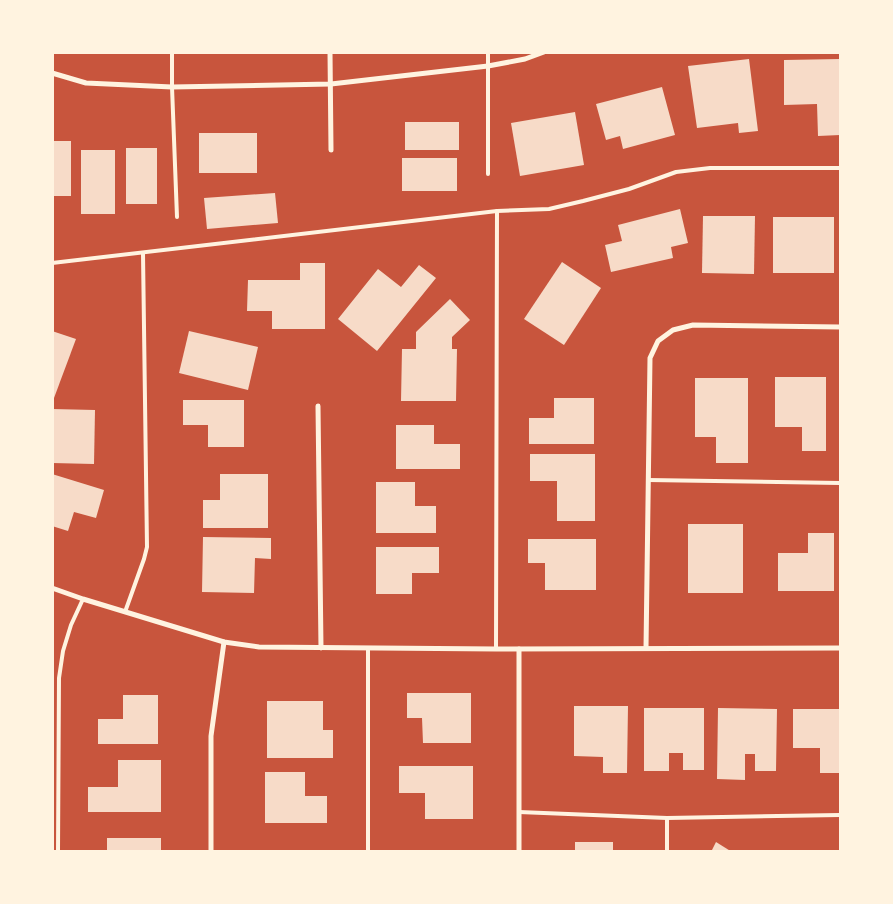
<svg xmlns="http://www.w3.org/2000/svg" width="893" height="904" font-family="'PT Sans',sans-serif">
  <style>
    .building { fill: #f7dbc8 }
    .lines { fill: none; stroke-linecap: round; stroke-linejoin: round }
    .service { stroke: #fff3e0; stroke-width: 4 }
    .minor { stroke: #fff3e0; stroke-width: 5 }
  </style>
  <rect width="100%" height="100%" fill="#c8553d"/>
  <g class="building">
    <polygon points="749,59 758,131 739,133 738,123 697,128 688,66"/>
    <polygon points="840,59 840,135 818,136 817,104 784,105 784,60"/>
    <polygon points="662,87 675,135 623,149 620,136 606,140 596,104"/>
    <polygon points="575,112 584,165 520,176 511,123"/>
    <rect x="405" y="122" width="54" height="28"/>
    <rect x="199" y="133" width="58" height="40"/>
    <rect x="52" y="141" width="19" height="55"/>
    <rect x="126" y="148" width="31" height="56"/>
    <rect x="81" y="150" width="34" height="64"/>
    <rect x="402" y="158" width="55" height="33"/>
    <polygon points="275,193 278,223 207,229 204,198"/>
    <polygon points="680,209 688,243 671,247 673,258 611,272 605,245 622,241 618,225"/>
    <polygon points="703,216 755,216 754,274 702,273"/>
    <rect x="773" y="217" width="61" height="56"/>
    <polygon points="562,262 601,288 564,345 524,319"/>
    <polygon points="300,263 325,263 325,329 272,329 272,311 247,311 248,280 300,280"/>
    <polygon points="419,265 436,278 377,351 338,319 378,269 401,287"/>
    <polygon points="450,299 470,320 452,337 452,349 457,349 456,401 401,401 402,349 416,349 416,332"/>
    <polygon points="52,331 76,339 54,398 52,398"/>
    <polygon points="189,331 258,347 248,390 179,373"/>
    <polygon points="775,377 826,377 826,451 802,451 802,427 775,427"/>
    <polygon points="695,378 748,378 748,463 716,463 716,437 695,437"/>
    <polygon points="554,398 594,398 594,444 529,444 529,418 554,418"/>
    <polygon points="183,400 244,400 244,447 208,447 208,425 183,425"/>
    <polygon points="52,409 95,410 94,464 52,463"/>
    <polygon points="396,425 434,425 434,444 460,444 460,469 396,469"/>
    <polygon points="530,454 595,454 595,521 557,521 557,481 530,481"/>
    <polygon points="52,474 104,490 96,518 74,512 68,531 52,526"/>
    <polygon points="220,474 268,474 268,528 203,528 203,500 220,500"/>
    <polygon points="376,482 415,482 415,506 436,506 436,533 376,533"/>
    <rect x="688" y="524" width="55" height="69"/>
    <polygon points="808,533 834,533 834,591 778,591 778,553 808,553"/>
    <polygon points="203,537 271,538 271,559 255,558 254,593 202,592"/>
    <polygon points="528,539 596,539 596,590 545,590 545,563 528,563"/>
    <polygon points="376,547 439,547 439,573 412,573 412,594 376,594"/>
    <polygon points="407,693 471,693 471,743 423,743 422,718 407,718"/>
    <polygon points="123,695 158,695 158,744 98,744 98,719 123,719"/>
    <polygon points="267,701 323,701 323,730 333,730 333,758 267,758"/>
    <polygon points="574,706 628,706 627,773 603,773 603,757 574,756"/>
    <polygon points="644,708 704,708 704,770 683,770 683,753 669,753 669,771 644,771"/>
    <polygon points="718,708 777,709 776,771 755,771 755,754 745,754 745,780 717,779"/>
    <polygon points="793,709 840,709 840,773 820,773 820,748 793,748"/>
    <polygon points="118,760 161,760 161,812 88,812 88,787 118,787"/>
    <polygon points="399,766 473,766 473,819 425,819 425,793 399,793"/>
    <polygon points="265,772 305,772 305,796 327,796 327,823 265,823"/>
    <rect x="107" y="838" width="54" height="14"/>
    <rect x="575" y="842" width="38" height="10"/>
    <polygon points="716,842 732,852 711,852"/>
  </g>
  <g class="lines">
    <g class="service">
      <polyline points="172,52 172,87 177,217"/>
      <polyline points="488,174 488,52"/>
      <polyline points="52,263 497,211 549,209 583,201 629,189 676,172 710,168 840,168"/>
      <polyline points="648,480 840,483"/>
      <polyline points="125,612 144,559 147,547 143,254"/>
      <polyline points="368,648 368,852"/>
      <polyline points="496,649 497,211"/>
      <polyline points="519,812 667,818 840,815"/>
      <polyline points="667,818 667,852"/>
      <polyline points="58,852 59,678 63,651 71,625 83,599"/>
    </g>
    <g class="minor">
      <polyline points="330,52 331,150"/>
      <polyline points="52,73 86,83 172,87 331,84 488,66 525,59 544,52"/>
      <polyline points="318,406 321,648"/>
      <polyline points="52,588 83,599 224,642 259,647 496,649 840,648"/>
      <polyline points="646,648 650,358 658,341 673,330 693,325 840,327"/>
      <polyline points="519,649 519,852"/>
      <polyline points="211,852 211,736 224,642"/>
    </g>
  </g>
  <rect width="893" height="904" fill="none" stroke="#fff3e0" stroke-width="108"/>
</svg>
